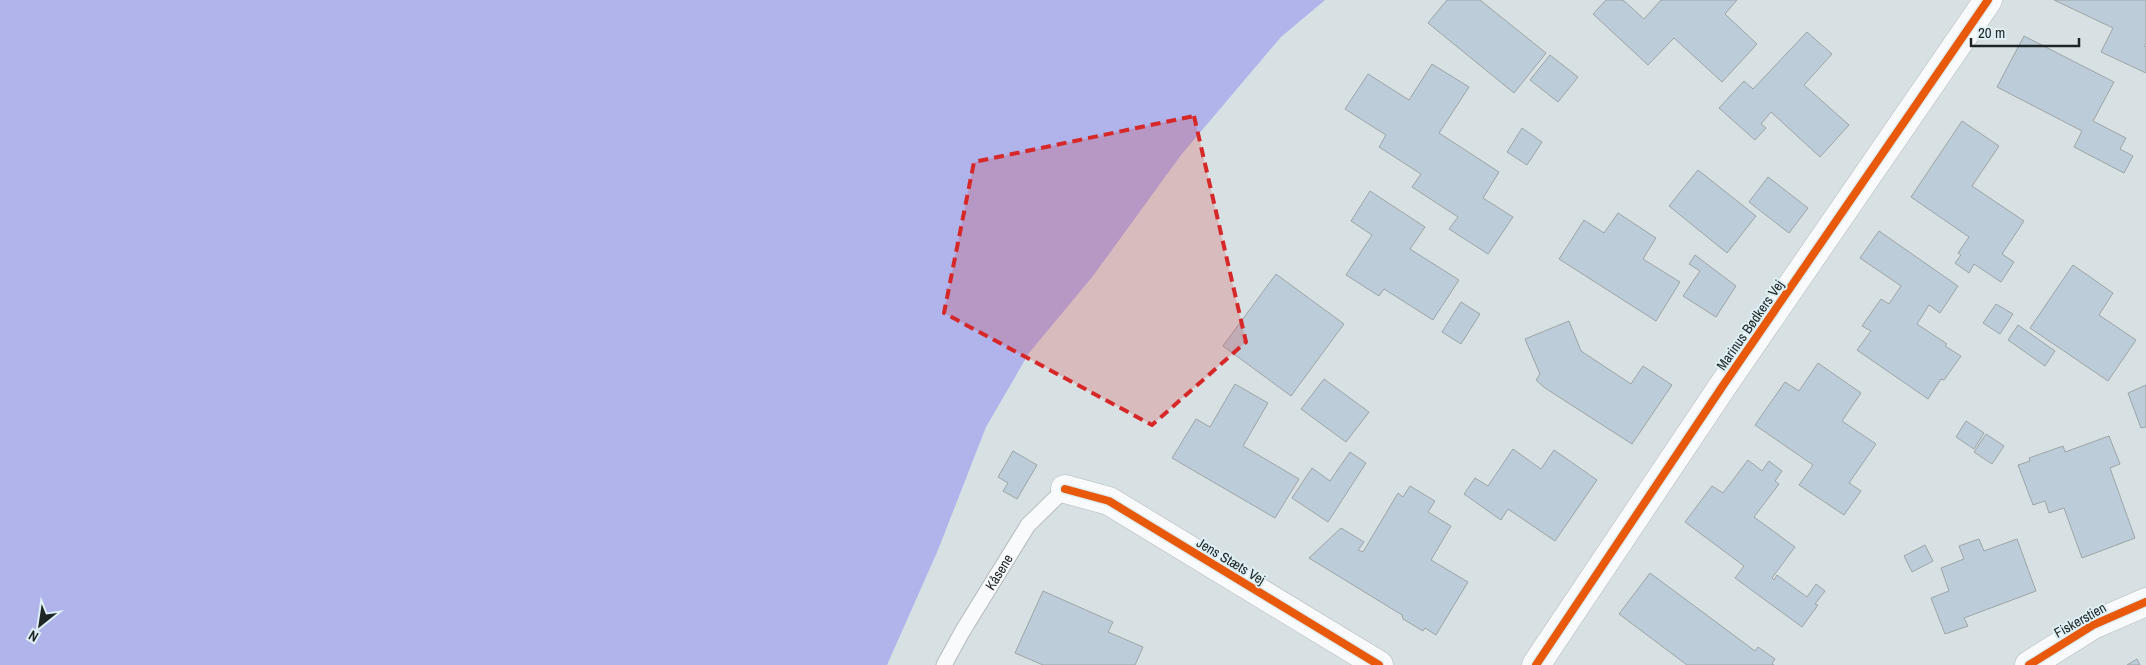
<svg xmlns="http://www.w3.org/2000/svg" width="2146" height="665" font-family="'Archivo Narrow',sans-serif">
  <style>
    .water { fill: #b0b4eb }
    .building { fill: #bcccd9; stroke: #9ea4a7 }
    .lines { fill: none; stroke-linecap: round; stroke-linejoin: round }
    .service-casing { stroke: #b4bbbd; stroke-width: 17 }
    .minor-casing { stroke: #b4bbbd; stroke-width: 29 }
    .tertiary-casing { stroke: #b4bbbd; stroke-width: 29 }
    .service { stroke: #f9fafb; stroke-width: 15 }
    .minor { stroke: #f9fafb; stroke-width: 28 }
    .tertiary { stroke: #f9fafb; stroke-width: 28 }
    .cycleway-casing { stroke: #dff0f5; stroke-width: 11 }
    .cycleway { stroke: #e8590c; stroke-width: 8 }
    .marked { fill: #d62828; fill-opacity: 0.2; stroke: #d62828; stroke-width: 4; stroke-dasharray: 10 6; stroke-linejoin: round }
    .labels { text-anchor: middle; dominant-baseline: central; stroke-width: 4; stroke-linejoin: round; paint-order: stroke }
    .street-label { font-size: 14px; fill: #1e2526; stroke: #dff0f5 }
  </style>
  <rect width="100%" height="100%" fill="#d7e0e3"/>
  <polygon class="water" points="0,0 1325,0 1281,37 1181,155 1093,276 1029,353 986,427 938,550 887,665 0,665"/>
  <g class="building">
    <polygon points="1447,0 1480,0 1546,53 1514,93 1428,23"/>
    <polygon points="1606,0 1623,0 1644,19 1661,0 1737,0 1725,14 1757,44 1722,82 1674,38 1648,65 1593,14"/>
    <polygon points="2054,0 2146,0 2146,43 2144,46 2146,47 2146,73 2101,52 2113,28"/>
    <polygon points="1807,32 1832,54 1804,85 1849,125 1820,157 1771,112 1761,124 1766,128 1755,140 1719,108 1744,81 1753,89"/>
    <polygon points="2024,36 2114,82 2093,121 2126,138 2120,149 2133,156 2124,173 2074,147 2082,131 1997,87"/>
    <polygon points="1550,55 1578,77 1558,102 1530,80"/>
    <polygon points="1432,64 1469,87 1439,133 1499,172 1483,198 1513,217 1488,254 1449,229 1458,217 1412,187 1421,174 1379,147 1386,135 1345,109 1368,74 1409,100"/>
    <polygon points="1962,121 1999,146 1972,186 2024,221 2002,254 2014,262 2001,282 1974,264 1969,273 1955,263 1961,255 1958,253 1969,237 1911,197"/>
    <polygon points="1522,128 1542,142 1527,165 1507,152"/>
    <polygon points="1698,170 1756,216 1727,253 1669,206"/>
    <polygon points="1768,177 1808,208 1789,233 1749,202"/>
    <polygon points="1370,191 1425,227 1410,249 1459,280 1433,320 1384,289 1379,296 1346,275 1372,235 1351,221"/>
    <polygon points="1618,213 1656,238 1643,259 1680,282 1656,321 1559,259 1584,220 1604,233"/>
    <polygon points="1879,231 1958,286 1940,313 1929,305 1917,324 1947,344 1945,346 1961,356 1944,380 1941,379 1928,399 1857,350 1871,331 1862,326 1881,299 1889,304 1901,286 1860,258"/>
    <polygon points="1695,255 1736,286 1716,317 1683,296 1700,271 1689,264"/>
    <polygon points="2073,265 2113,293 2099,315 2136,340 2108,381 2030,328"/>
    <polygon points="1276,274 1344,324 1291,396 1223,346"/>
    <polygon points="1461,302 1480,314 1461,344 1442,332"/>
    <polygon points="1996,304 2013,314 2000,334 1983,323"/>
    <polygon points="1569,321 1581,351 1631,384 1643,366 1672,385 1632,444 1545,388 1536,380 1540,374 1525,339"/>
    <polygon points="2018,325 2055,351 2045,366 2008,340"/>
    <polygon points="1818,363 1861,393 1842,421 1876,444 1849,483 1861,491 1844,515 1799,485 1813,465 1755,425 1785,382 1799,391"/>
    <polygon points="1324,379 1369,412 1346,442 1301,409"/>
    <polygon points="1235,384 1268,403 1243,446 1299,479 1275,518 1172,458 1196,419 1210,427"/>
    <polygon points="2146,385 2146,427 2141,428 2128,393"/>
    <polygon points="1966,421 1984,433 1974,449 1956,437"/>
    <polygon points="1986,434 2004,446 1992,464 1974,452"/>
    <polygon points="2109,436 2120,464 2110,468 2135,538 2082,558 2064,508 2049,513 2045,501 2033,505 2018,465 2030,461 2029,458 2063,446 2065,452"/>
    <polygon points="1513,449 1541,469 1554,450 1597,480 1555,541 1508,509 1501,520 1464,494 1475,478 1488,486"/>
    <polygon points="1013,451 1037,465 1017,499 1003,491 1008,483 998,477"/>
    <polygon points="1350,452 1366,463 1328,522 1292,498 1312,468 1330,481"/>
    <polygon points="1748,460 1762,471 1769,461 1782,471 1775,481 1779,484 1754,517 1795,547 1772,578 1774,580 1777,575 1807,597 1816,584 1825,591 1815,604 1818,605 1802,627 1735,578 1744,566 1685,522 1712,486 1723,493"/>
    <polygon points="1410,486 1435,501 1428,512 1451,526 1431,560 1468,582 1436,635 1425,628 1423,631 1403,619 1402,615 1309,558 1341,528 1364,542 1358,550 1363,552 1398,493 1403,497"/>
    <polygon points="1979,539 1984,551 2017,539 2036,591 1964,618 1968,626 1945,634 1931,598 1949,591 1941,568 1964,559 1959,546"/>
    <polygon points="1925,545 1933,561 1912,572 1904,556"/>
    <polygon points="1650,573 1755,651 1758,647 1775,659 1772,663 1774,665 1687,665 1619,614"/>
    <polygon points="1043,591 1113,622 1108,632 1143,647 1135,665 1043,665 1015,653"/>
    <polygon points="2137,659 2140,665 2127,665"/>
  </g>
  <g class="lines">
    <defs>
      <g id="service">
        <path id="s1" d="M944,665L962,632L1028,525L1065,489"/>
      </g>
      <g id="minor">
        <polyline points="1065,489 1109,501 1379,665"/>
        <polyline points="1536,665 1722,387 1988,0"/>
      </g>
      <polyline id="tertiary" points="2029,665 2093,625 2146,602"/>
    </defs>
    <use href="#service" class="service-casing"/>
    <use href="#minor" class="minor-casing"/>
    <use href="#tertiary" class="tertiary-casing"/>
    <use href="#service" class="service"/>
    <use href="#minor" class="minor"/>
    <use href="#tertiary" class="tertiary"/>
    <defs>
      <g id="cycleway">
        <polyline points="1065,489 1109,501 1379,665"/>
        <polyline points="1536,665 1722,387 1988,0"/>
        <polyline points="2029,665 2093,625 2146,602"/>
      </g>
    </defs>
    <use href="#cycleway" class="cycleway-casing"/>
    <use href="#cycleway" class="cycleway"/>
  </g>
  <path class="marked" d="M1194,116L1246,342L1152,425L944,313L974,162Z"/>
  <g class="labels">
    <g class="street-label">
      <text transform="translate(1750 325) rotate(-55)">Marinus Bødkers Vej</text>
      <text transform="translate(1231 561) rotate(31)">Jens Stæts Vej</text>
      <text stroke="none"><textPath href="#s1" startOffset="108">Kåsene</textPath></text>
      <text transform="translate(2080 620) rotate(-29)">Fiskerstien</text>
    </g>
  </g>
  <g transform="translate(40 625) rotate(210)" stroke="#dff0f5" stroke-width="4" paint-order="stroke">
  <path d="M0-4L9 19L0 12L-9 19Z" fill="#1e2526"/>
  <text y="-8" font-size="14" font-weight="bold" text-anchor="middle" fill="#1e2526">N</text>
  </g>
  <path d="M1971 38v8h108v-8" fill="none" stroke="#1e2526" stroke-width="2.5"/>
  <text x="1978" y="38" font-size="15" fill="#1e2526" stroke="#dff0f5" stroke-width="4" paint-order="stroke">20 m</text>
</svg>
